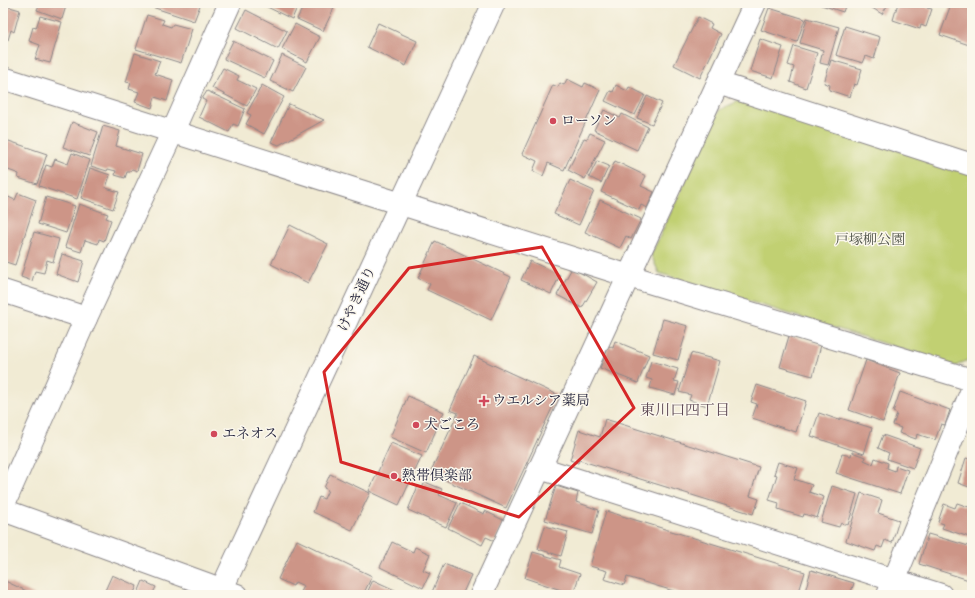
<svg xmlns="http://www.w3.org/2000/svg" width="975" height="598" font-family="'Libre Bodoni','Noto Serif JP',serif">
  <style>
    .green { fill: #c1d072; stroke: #727956 }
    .building { fill: #cd9587 }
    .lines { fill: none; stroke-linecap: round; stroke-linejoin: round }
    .minor-casing { stroke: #8a8688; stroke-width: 24 }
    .tertiary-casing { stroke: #8a8688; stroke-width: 24 }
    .minor { stroke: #fff; stroke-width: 22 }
    .tertiary { stroke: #fff; stroke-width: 22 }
    .marked { fill: none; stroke: #d62828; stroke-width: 3; stroke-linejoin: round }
    .poi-dot { fill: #d1495b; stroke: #fbf7ec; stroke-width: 1.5 }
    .labels { text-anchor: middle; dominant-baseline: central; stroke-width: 3; stroke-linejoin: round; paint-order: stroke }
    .poi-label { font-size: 14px; fill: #22223b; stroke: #fbf7ec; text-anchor: start }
    .park-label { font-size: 14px; fill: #52564c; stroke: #fbf7ec }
    .street-label { font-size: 14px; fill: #22223b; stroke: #fbf7ec }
    .neighbourhood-label { font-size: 15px; fill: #5e4a56; stroke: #fbf7ec }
  </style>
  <rect width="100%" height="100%" fill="#fbf7ec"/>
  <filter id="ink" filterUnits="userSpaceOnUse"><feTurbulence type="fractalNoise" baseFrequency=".025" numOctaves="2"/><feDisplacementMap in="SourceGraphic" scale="8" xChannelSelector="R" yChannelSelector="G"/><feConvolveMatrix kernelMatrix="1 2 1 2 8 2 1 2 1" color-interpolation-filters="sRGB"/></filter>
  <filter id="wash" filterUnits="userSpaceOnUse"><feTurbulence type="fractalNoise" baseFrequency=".012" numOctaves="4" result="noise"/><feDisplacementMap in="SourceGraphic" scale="16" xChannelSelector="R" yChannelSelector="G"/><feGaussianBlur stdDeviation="0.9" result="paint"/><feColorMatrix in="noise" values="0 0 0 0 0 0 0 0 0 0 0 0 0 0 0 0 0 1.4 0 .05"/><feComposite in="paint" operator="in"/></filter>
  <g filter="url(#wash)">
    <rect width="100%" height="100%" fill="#f1ebd4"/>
    <polygon class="green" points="739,101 972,173 972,358 956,366 659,273 651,255 719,110"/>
    <g id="blocks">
      <g class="building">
        <polygon points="40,3 67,3 62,19 37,10"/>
        <polygon points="146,3 201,3 194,21 146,5"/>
        <polygon points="259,3 299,3 292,19"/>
        <polygon points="305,3 323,3 334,8 323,31 297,19"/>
        <polygon points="815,3 846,3 843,12"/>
        <polygon points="864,3 889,3 882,14"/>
        <polygon points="898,3 929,3 927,8 932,9 926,27 921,25 920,29 893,20"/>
        <polygon points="955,3 972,3 972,46 940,35 951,4 955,6"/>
        <polygon points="3,5 20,10 14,32 11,30 8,40 3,38"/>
        <polygon points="769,8 805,19 797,42 761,30"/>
        <polygon points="246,10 287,31 278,49 237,28"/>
        <polygon points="147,15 164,20 162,24 171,27 173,24 192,29 181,63 136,49"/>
        <polygon points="40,16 62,22 50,63 35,59 40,45 29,41 33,27 36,28"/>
        <polygon points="698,17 712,24 710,28 721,34 700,78 674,65"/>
        <polygon points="807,18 839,27 828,65 820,63 823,50 800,43"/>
        <polygon points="378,23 417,41 406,66 367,47"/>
        <polygon points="295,24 320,37 307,62 282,49"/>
        <polygon points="845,26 880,37 874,59 866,56 863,63 836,55"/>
        <polygon points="760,39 783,47 773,78 750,71"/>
        <polygon points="233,41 273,61 265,78 224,59"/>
        <polygon points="794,46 817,53 806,88 790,82 794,67 788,65"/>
        <polygon points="135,53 160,61 155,74 173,80 167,101 155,97 152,108 135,102 139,92 129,89 131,83 126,82"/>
        <polygon points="282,55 306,67 293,92 270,81"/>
        <polygon points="831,60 862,69 857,85 854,84 850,97 829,90 830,85 824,83"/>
        <polygon points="223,68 239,76 237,80 256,89 247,106 212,88"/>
        <polygon points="567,79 583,87 585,83 600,90 564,170 548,163 543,176 533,171 537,161 522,154 553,85 558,87 560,83 564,85"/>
        <polygon points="262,85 284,97 264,134 246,124 251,115 247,113"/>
        <polygon points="616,85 627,91 629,87 645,95 635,115 605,101 610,91 613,92"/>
        <polygon points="207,91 245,109 238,126 233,124 229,132 199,117 206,101 202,99"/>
        <polygon points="3,94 7,95 3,107"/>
        <polygon points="647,96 662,103 652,124 637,118"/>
        <polygon points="289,104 324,120 279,145 271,142"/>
        <polygon points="604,110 620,118 622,114 648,127 637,150 594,130"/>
        <polygon points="72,122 98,132 89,156 63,147"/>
        <polygon points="103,126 120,131 116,146 142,154 137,171 132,169 130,172 127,172 125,178 115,175 116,171 108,169 107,171 91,166"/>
        <polygon points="590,133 605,140 585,179 568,170 584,138 587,139"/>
        <polygon points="3,139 47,154 37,184 18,178 19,174 3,168"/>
        <polygon points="72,153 90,160 77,199 39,186 46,165 52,167 55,159 68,164"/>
        <polygon points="597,161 609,166 601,183 589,177"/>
        <polygon points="615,161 646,176 641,186 654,192 647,208 641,205 639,210 601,192"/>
        <polygon points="90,168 110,175 106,188 119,192 113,209 81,198"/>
        <polygon points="570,180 594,191 579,225 554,214"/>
        <polygon points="18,193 36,200 15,265 3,261 3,198 4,195 15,200"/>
        <polygon points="46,197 75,206 66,233 38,224"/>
        <polygon points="600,200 641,219 631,239 626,236 620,248 585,232"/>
        <polygon points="79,204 108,214 106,218 111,220 104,241 99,239 98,244 85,240 81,252 65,247"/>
        <polygon points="290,225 328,244 308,283 271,264"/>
        <polygon points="34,232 59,239 53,262 47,260 44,273 35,271 32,281 21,277"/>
        <polygon points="435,241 511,277 491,320 427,290 430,284 418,278"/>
        <polygon points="62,254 84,261 78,282 56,274"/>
        <polygon points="530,261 560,275 551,294 521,280"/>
        <polygon points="572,268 597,282 582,308 557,295"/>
        <polygon points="663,319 688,326 678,360 653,353"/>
        <polygon points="789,336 821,345 813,376 780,367"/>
        <polygon points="615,341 649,355 638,383 600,368 609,346 613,348"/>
        <polygon points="691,353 720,361 707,406 689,400 691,395 679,392"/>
        <polygon points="474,356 558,395 506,508 430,473 458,413 450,410"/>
        <polygon points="866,360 900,373 883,422 849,410"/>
        <polygon points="651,361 678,369 674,381 679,382 675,395 650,388 652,380 646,378"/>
        <polygon points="757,385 806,401 796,432 752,418 757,404 751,402"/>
        <polygon points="900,392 950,410 945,425 941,424 935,440 917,434 916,439 899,433 901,428 893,425 897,414 893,412"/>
        <polygon points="408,396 444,412 426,453 390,437"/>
        <polygon points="819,413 839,420 840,418 872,428 864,454 811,436"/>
        <polygon points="605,419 759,467 750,496 759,499 756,508 755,508 753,514 579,460 578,463 570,460 579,430 600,437"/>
        <polygon points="883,435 920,448 913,468 887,459 889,453 878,448"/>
        <polygon points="391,443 422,456 399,505 369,491"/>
        <polygon points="852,452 865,457 864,460 873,464 875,458 888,463 887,468 895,471 896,466 908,470 900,494 836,473 842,454 851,456"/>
        <polygon points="966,458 972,460 972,488 958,483"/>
        <polygon points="778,462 798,468 794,479 812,485 809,492 824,497 817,518 804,514 803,517 778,509 779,503 769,500 777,475 774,474"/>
        <polygon points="330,474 370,493 352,530 313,512 319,497 324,499 328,490 324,488"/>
        <polygon points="425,482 442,489 439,495 457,503 446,527 408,510 418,486 422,488"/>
        <polygon points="556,486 578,493 576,502 599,510 592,534 545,520"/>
        <polygon points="832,486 857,494 848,525 841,523 839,527 821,522"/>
        <polygon points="861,493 882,500 878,513 899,520 892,543 885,540 882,548 877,546 875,551 846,541"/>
        <polygon points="460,503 484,514 485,511 505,521 495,541 486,537 482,545 448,528"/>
        <polygon points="957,503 972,508 972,538 942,528 944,524 938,522 944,504 955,508"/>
        <polygon points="606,511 805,572 798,595 687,595 627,577 624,585 604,579 607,571 590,566"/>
        <polygon points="545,526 568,532 561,556 538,549"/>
        <polygon points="928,534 972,547 972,581 919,564"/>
        <polygon points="297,540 372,576 363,595 307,595 301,592 304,586 295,582 293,586 278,579"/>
        <polygon points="392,542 413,552 415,547 430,554 423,570 430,573 423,588 380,567"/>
        <polygon points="533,552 561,560 559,567 580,574 573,594 525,578"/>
        <polygon points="444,564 471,575 462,595 440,595 432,592"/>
        <polygon points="811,570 854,583 850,595 804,595"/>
        <polygon points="112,575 137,586 133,595 103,595"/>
        <polygon points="3,580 35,595 3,595"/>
        <polygon points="373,580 397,591 395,595 366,595"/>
        <polygon points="143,581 156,587 152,595 137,595"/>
      </g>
    </g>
  </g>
  <g filter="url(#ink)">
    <use href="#blocks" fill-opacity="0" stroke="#8a8688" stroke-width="1"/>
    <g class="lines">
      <defs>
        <g id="minor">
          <polyline points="3,78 629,276 972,380"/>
          <polyline points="718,83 972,165"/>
          <polyline points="3,291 86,318"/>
          <polyline points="540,468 941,595"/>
          <polyline points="3,506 86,318 173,131 230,3"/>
          <polyline points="3,510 237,595"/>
          <polyline points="481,595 755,3"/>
          <polyline points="888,595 972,390"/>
        </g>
        <polyline id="tertiary" points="219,595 494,3"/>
      </defs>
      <use href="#minor" class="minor-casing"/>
      <use href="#tertiary" class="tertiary-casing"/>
      <use href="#minor" class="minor"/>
      <use href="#tertiary" class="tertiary"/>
    </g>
  </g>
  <path class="marked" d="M542,247L634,408L519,517L341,462L324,372L409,268Z"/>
  <g class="poi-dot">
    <circle cx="553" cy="121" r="4"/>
    <path d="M482 395h4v4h4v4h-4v4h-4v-4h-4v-4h4z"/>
    <circle cx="416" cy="425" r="4"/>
    <circle cx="214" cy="434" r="4"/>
    <circle cx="394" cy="476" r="4"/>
  </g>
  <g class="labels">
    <g class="poi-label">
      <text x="561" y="121">ローソン</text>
      <text x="492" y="401">ウエルシア薬局</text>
      <text x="424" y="425">犬ごころ</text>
      <text x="222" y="434">エネオス</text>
      <text x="402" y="476">熱帯倶楽部</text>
    </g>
    <g class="park-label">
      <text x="870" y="240">戸塚柳公園</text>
    </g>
    <g class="street-label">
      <text transform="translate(357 299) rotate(-65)">けやき通り</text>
    </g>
    <g class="neighbourhood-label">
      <text x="685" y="410">東川口四丁目</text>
    </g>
  </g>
  <rect width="975" height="598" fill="none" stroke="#fbf7ec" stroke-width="16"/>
</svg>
